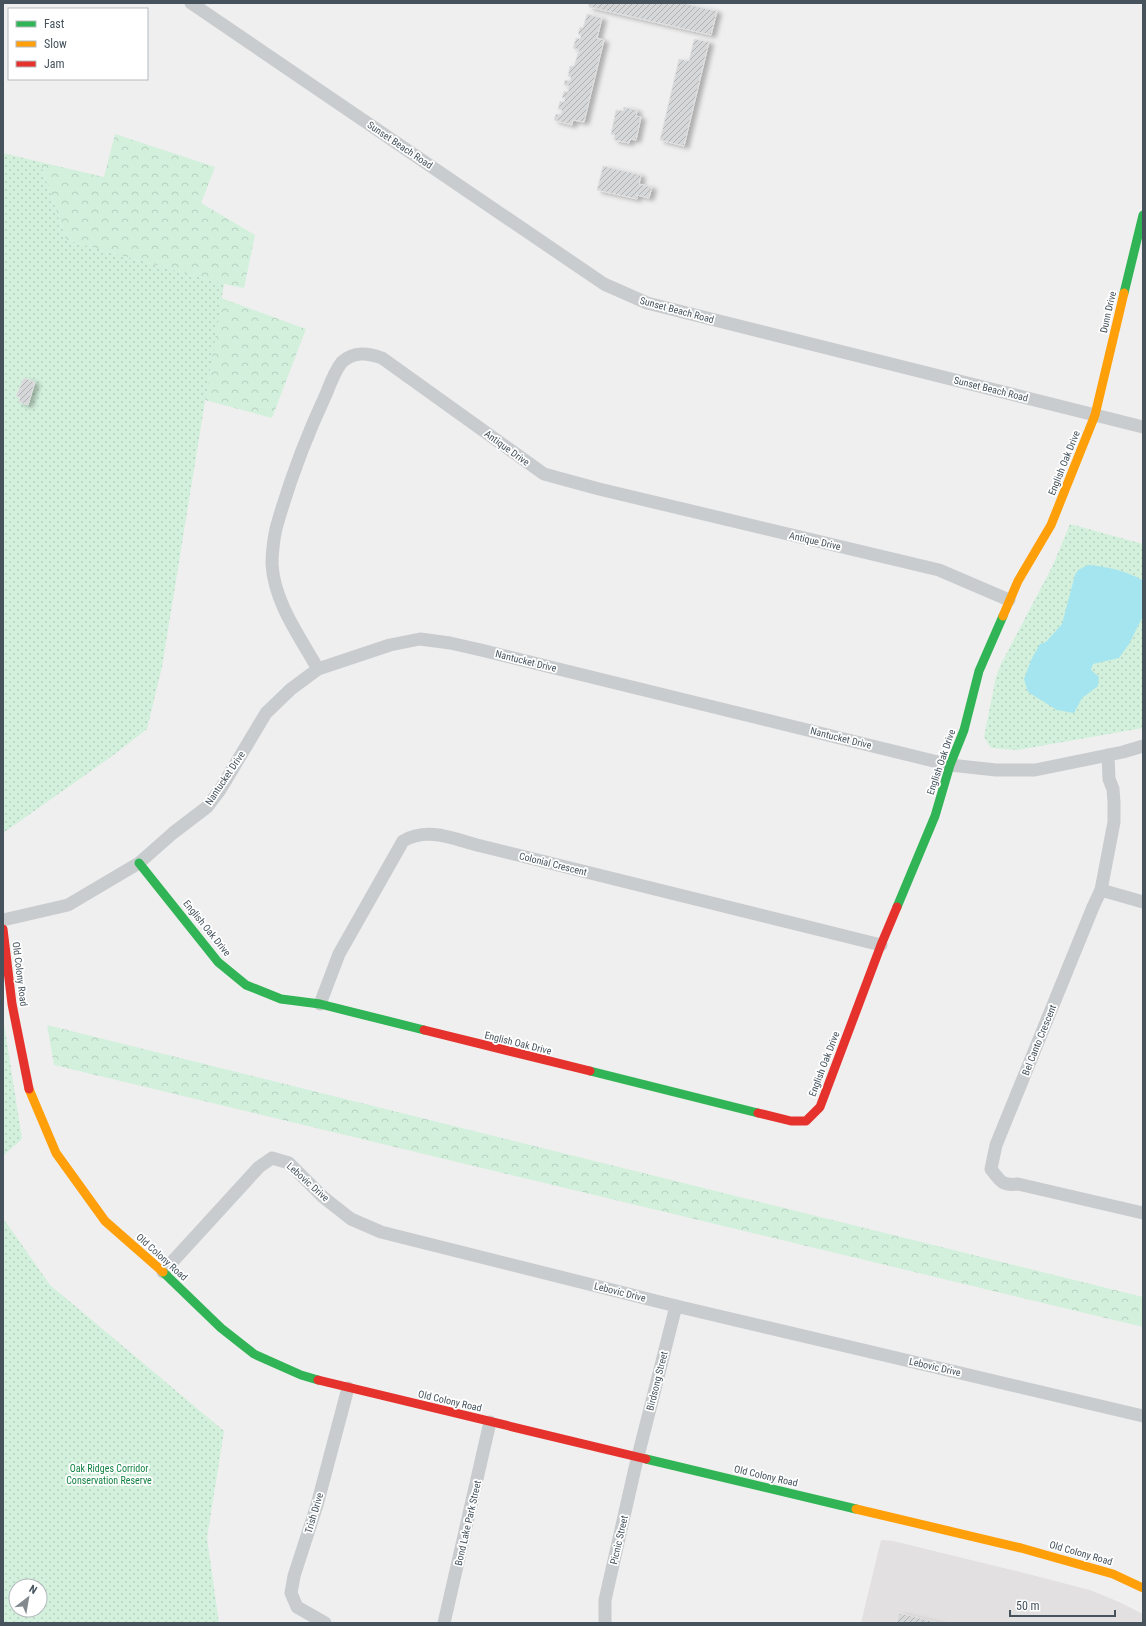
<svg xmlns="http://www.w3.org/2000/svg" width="1146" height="1626" font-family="'Roboto Condensed',sans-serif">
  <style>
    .education { fill: #e2e0e1 }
    .forest { fill: url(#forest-crowns) }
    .park { fill: url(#park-dots); fill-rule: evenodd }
    .water { fill: #a5e5f0 }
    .building { fill: url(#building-hatch); stroke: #e1e1e2; filter: url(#shadow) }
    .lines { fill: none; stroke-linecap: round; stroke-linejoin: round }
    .street { stroke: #c9ccce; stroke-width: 13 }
    .fast { stroke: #30b455; stroke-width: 9 }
    .slow { stroke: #ff9f0a; stroke-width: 9 }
    .jam { stroke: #e5322d; stroke-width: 9 }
    .labels { text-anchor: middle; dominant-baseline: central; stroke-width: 3.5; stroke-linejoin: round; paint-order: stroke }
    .street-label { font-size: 10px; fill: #46535d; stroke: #fff }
    .park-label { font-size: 10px; fill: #128243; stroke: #fff }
  </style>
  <defs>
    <pattern id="forest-crowns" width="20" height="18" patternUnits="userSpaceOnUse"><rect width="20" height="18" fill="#d2f0dc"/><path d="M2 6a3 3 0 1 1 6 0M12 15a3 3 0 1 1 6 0" fill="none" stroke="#b6d0bf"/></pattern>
    <pattern id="park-dots" width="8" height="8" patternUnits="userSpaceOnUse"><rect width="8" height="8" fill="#d2f0dc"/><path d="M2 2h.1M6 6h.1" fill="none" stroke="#b6d0bf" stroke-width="1.8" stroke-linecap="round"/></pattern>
    <pattern id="building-hatch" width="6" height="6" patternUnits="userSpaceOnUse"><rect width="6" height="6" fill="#d6d7d8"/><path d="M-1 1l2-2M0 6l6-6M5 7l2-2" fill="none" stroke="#afb1b2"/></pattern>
    <filter id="shadow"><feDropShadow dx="4.5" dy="2.5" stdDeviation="2" flood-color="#0004"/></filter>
  </defs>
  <rect width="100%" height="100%" fill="#f0efef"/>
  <polygon class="education" points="881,1540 893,1541 1032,1575 1090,1590 1119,1602 1143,1614 1143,1623 861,1623"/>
  <g class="forest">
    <polygon points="115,134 215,167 201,203 255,235 244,288 224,284 66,240 40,162 104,177"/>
    <polygon points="221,298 306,329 272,418 205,400"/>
    <polygon points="47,1025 1143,1297 1143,1327 54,1065"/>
  </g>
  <g class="park">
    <polygon points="3,153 40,162 66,240 224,284 162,667 147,729 115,754 3,833"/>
    <polygon points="1070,524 1143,544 1143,728 1017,750 991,748 984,737 996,677 1001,664 1053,565"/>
    <polygon points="3,1017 22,1139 3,1156"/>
    <path d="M3,1218L50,1285L224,1431L207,1538L219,1623H3ZM16,1586H40V1610H16Z"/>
  </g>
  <path class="water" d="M1088,565C1108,567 1124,570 1142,580L1143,616L1129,644L1119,658L1093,664L1091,670L1099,677L1098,686L1082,698L1074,713L1057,710L1028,692L1024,679L1032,658L1040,644L1046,642L1062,624L1075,575L1078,570Z"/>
  <g class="building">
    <polygon points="589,3 682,3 717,11 711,35 589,7"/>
    <polygon points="587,14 602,18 597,38 604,40 584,122 573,120 572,125 554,120 556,114 561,115 562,110 558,109 560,101 564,102 565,98 562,98 564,91 568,92 569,86 564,85 565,80 570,81 571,77 568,76 570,66 574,66 579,50 573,48 576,38 580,39 581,35 578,34 580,27 583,28"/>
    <polygon points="694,39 709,42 684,146 660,140 679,59 689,61"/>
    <polygon points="624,107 637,110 636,116 641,117 636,140 630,139 629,143 614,140 615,135 611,134 616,110 623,111"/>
    <polygon points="603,166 641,175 639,184 652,187 649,198 637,195 637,199 597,190"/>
    <polygon points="24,378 35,382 28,405 19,402 20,397 16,396"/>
    <polygon points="899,1613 941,1623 897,1623"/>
  </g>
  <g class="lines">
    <g class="street">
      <polyline points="191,3 604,284 647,303 1143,427"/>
      <path d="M318,669C300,637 274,602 272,564C272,554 274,535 277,525C290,479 307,435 327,392C330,384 337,368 342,362C354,351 368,353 382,358L544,474L599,489L939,570L1009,600"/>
      <path d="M1108,755L1109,779L1113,789L1114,802V822L1101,890L1093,907L996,1145L991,1169C1000,1181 1002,1186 1018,1184L1143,1213"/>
      <polyline points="1101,890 1143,902"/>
      <polyline points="3,920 68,905 139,863 173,833 207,807 220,790 266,713 291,689 318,669 390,645 420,639 450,643 481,650 950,765 996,770 1035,770 1123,752 1143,746"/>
      <path d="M320,1004L339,954L403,841C427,827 452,838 477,845L881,945"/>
      <polyline points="163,1272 259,1167 272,1158 289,1163 323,1197 351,1219 381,1232 676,1306 1143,1416"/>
      <polyline points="325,1623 297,1607 291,1593 294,1576 317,1505 348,1388"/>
      <polyline points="444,1623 490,1422"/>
      <polyline points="605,1623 605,1600 635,1468 676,1306"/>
    </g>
    <g class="fast">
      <polyline points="1124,293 1143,215"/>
      <polyline points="139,863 218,962 246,985 281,999 320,1004 424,1030"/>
      <polyline points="897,907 935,816 950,765 964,730 979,671 1003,616"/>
      <polyline points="590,1071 758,1113"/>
      <polyline points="163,1272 221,1328 254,1354 301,1375 318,1380"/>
      <polyline points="646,1459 856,1509"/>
    </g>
    <g class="slow">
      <polyline points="1003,616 1018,581 1051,525 1095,415 1124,293"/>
      <polyline points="29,1089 56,1153 105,1221 163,1272"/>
      <polyline points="856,1509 1021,1548 1113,1574 1143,1588"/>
    </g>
    <g class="jam">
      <polyline points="3,929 12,1004 29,1089"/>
      <polyline points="424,1030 590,1071"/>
      <polyline points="758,1113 791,1121 806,1121 820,1107 881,945 897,907"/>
      <polyline points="318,1380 646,1459"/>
    </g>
  </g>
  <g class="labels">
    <g class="street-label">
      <text transform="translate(400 145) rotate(34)">Sunset Beach Road</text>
      <text transform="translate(677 310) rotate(15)">Sunset Beach Road</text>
      <text transform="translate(1108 312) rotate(-77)">Dunn Drive</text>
      <text transform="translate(991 389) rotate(14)">Sunset Beach Road</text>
      <text transform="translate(507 448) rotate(36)">Antique Drive</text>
      <text transform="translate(1064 463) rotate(-68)">English Oak Drive</text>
      <text transform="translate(815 541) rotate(13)">Antique Drive</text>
      <text transform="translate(526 661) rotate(14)">Nantucket Drive</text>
      <text transform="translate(841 738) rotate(14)">Nantucket Drive</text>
      <text transform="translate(941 762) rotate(-71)">English Oak Drive</text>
      <text transform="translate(225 778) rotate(-56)">Nantucket Drive</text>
      <text transform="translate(553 864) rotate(14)">Colonial Crescent</text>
      <text transform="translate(207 928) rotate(51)">English Oak Drive</text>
      <text transform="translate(20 974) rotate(83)">Old Colony Road</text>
      <text transform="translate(1039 1040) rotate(-68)">Bel Canto Crescent</text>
      <text transform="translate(518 1043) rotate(14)">English Oak Drive</text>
      <text transform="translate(824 1064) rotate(-69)">English Oak Drive</text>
      <text transform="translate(308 1182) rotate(42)">Lebovic Drive</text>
      <text transform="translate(162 1257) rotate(42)">Old Colony Road</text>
      <text transform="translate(620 1292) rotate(14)">Lebovic Drive</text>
      <text transform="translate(935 1367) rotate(13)">Lebovic Drive</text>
      <text transform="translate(657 1381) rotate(-76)">Birdsong Street</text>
      <text transform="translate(450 1401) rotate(13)">Old Colony Road</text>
      <text transform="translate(766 1476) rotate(13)">Old Colony Road</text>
      <text transform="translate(314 1513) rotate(-73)">Trish Drive</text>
      <text transform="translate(468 1523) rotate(-77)">Bond Lake Park Street</text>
      <text transform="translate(619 1540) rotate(-77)">Picnic Street</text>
      <text transform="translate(1081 1553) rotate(16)">Old Colony Road</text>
    </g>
    <g class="park-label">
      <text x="109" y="1468">Oak Ridges Corridor<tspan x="109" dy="12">Conservation Reserve</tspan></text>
    </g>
  </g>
  <rect width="1146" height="1626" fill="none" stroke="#46535d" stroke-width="8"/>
  <rect x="8" y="8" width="140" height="72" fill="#ffffff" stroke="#b5babe"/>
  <rect x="16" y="21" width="20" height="6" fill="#30b455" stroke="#b5babe"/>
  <text x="44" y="28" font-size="12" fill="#46535d">Fast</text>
  <rect x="16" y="41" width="20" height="6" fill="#ff9f0a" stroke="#b5babe"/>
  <text x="44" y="48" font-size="12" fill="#46535d">Slow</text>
  <rect x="16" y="61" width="20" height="6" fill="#e5322d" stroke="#b5babe"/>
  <text x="44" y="68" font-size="12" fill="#46535d">Jam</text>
  <g transform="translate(28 1598) rotate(31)"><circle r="19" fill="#ffffff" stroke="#b5babe"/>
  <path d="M0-3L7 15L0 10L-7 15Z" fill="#828a90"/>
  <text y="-6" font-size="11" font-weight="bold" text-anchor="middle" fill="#46535d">N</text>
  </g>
  <path d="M1010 1610v6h105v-6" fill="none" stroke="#46535d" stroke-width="2"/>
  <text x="1016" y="1610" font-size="12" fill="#46535d" stroke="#ffffff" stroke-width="3" paint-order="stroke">50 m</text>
</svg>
